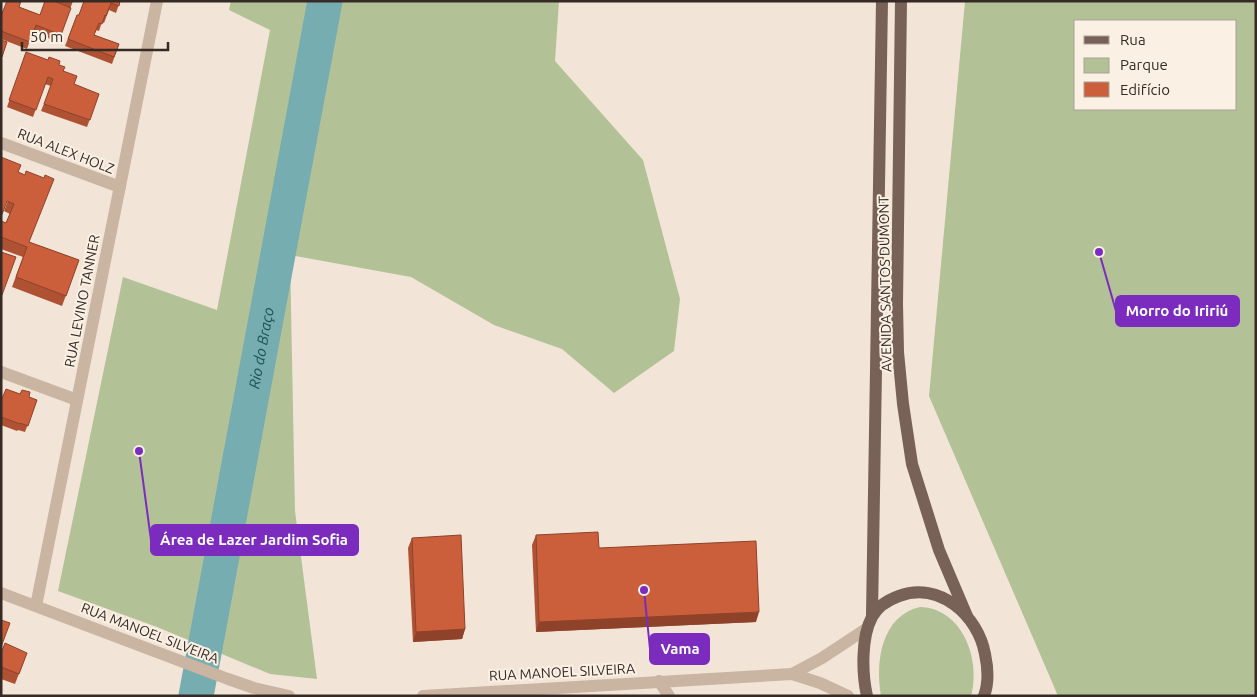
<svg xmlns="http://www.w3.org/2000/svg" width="1257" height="697" font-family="Ubuntu,sans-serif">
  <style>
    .green { fill: #b3c197; fill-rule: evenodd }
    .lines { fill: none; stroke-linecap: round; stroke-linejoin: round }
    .river { stroke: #75adb0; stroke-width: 35 }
    .minor { stroke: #cab5a3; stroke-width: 12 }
    .major { stroke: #786156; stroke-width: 12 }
    .wall { fill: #af5234 }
    .shaded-wall { fill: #8e422a }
    .building { fill: #cb5f3c; stroke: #8e422a }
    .labels { text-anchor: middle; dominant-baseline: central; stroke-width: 4; stroke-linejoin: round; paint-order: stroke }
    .street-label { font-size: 14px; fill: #352a25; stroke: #faf0e3 }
    .water-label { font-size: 15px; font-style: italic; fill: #195358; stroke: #faf0e3 }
    .leader { fill: none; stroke: #7b2cbf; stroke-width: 2 }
    .callout-dot { fill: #7b2cbf; stroke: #faf0e3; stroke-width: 2 }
    .callout { fill: #7b2cbf; stroke: #7b2cbf; stroke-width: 2 }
    .callout-label { font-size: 15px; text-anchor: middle; font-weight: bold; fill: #fff }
  </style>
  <rect width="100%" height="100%" fill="#f2e5d7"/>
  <g class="green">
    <polygon points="231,1 559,1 555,61 643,160 680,299 674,351 614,393 562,349 494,325 411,277 290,255 295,511 317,679 270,674 157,627 58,591 123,277 217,310 270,30 229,10"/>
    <path d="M965,1H1256V696H1058L929,396ZM1076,21H1236V109H1076Z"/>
    <path d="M920,607C962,608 981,659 971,696H881C875,662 881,616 920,607Z"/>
  </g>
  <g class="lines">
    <path class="river" id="s1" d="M196,696L325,1"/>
    <g class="minor">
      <polyline points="1,143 120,187"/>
      <polyline points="1,372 77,400"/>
      <polyline points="1,593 228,679 254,688 289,696"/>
      <polyline points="36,606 157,1"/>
      <polyline points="792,674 822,658 866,629"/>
      <polyline points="659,681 669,696"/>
      <polyline points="423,696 792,674 820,683 848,696"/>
    </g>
    <g class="major">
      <polyline points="901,1 897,303 898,352 903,404 912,464 939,550 967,616"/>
      <polyline points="872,615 882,1"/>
      <path d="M867,696C862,674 861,637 872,617C877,607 888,600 899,596C939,581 978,615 985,654C988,668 989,683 984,696"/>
    </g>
  </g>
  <g class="wall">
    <polygon points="45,1 73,1 58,42 33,32 27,49 1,39 1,16 19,7 40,15"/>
    <polygon points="84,1 120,1 116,13 109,10 104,23 102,22 99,31 96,30 94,35 119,44 112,64 65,46 77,15 79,15"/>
    <polygon points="26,52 59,65 74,84 99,94 87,127 41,111 51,86 45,84 33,117 7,107"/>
    <polygon points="19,172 29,242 79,260 62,306 12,287 23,257 1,249 1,221 6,223 10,214 4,211"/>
    <polygon points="29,397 37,400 25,432 18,430 17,431 1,425 1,401"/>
    <polygon points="536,535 599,548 756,622 536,632 532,545"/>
    <polygon points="412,538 465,629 462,639 413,642 408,548"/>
    <polygon points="1,651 27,653 15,684 1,679"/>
  </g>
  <g class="shaded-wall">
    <polygon points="759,612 756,622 536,632 539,622"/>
    <polygon points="465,629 462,639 413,642 416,632"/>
  </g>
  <g class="building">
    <polygon points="7,1 21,1 19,7 40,15 45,1 54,1 71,8 61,35 36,25 30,42 1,31 1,16"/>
    <polygon points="84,1 120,1 119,6 111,3 106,16 105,15 102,24 99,23 94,35 119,44 114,57 68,39 77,15 79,15"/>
    <polygon points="1,40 7,42 2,57 1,57"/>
    <polygon points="26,52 48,60 49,57 60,61 59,65 65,67 63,71 77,76 74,84 99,94 90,120 44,104 53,79 48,77 36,110 9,100"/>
    <polygon points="1,157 21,165 18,172 25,175 26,171 44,178 45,175 54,179 29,242 79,260 66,296 16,277 27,247 1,237 1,221 6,223 14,204 7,201 1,217"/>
    <polygon points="1,252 16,257 2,295 1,295"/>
    <polygon points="6,389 20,394 22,390 30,392 29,397 37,400 28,426 20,423 20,424 1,417 1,401"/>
    <polygon points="598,532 599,548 756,541 759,612 539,622 536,535"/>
    <polygon points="461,535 465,629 416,632 412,538"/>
    <polygon points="1,620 10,623 1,647"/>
    <polygon points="5,643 27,653 19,674 1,667 1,651 2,651"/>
  </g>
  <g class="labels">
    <g class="street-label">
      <text transform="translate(66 151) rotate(21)">RUA ALEX HOLZ</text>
      <text transform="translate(885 284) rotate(-91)">AVENIDA SANTOS DUMONT</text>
      <text transform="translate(82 301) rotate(-79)">RUA LEVINO TANNER</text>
      <text transform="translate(150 633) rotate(21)">RUA MANOEL SILVEIRA</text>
      <text transform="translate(562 672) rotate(-3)">RUA MANOEL SILVEIRA</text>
    </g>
    <g class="water-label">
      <text stroke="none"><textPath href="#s1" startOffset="354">Rio do Braço</textPath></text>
    </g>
  </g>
  <path class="leader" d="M1099 252L1116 311M139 451L151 540M644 590L650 649"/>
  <g class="callout-dot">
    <circle cx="1099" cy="252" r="5"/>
    <circle cx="139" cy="451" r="5"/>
    <circle cx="644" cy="590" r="5"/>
  </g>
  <g class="callout">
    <rect x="1116" y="296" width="123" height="30" rx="5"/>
    <rect x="151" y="525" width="207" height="30" rx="5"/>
    <rect x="650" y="634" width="59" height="30" rx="5"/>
  </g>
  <g class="callout-label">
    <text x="1177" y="316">Morro do Iririú</text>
    <text x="254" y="545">Área de Lazer Jardim Sofia</text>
    <text x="680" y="654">Vama</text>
  </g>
  <rect width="1257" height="697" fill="none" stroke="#352a25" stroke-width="5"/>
  <rect x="1074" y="20" width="162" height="90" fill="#faf0e3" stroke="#aba197"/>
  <rect x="1084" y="36" width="25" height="8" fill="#786156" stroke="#aba197"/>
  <text x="1120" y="45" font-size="15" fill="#352a25">Rua</text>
  <rect x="1084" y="58" width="25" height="15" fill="#b3c197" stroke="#aba197"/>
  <text x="1120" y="70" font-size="15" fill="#352a25">Parque</text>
  <rect x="1084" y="82" width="25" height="15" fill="#cb5f3c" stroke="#aba197"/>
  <text x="1120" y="95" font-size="15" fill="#352a25">Edifício</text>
  <path d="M22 42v8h146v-8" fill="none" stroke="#352a25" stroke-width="2.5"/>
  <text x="30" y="42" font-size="15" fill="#352a25" stroke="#faf0e3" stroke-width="4" paint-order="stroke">50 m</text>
</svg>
